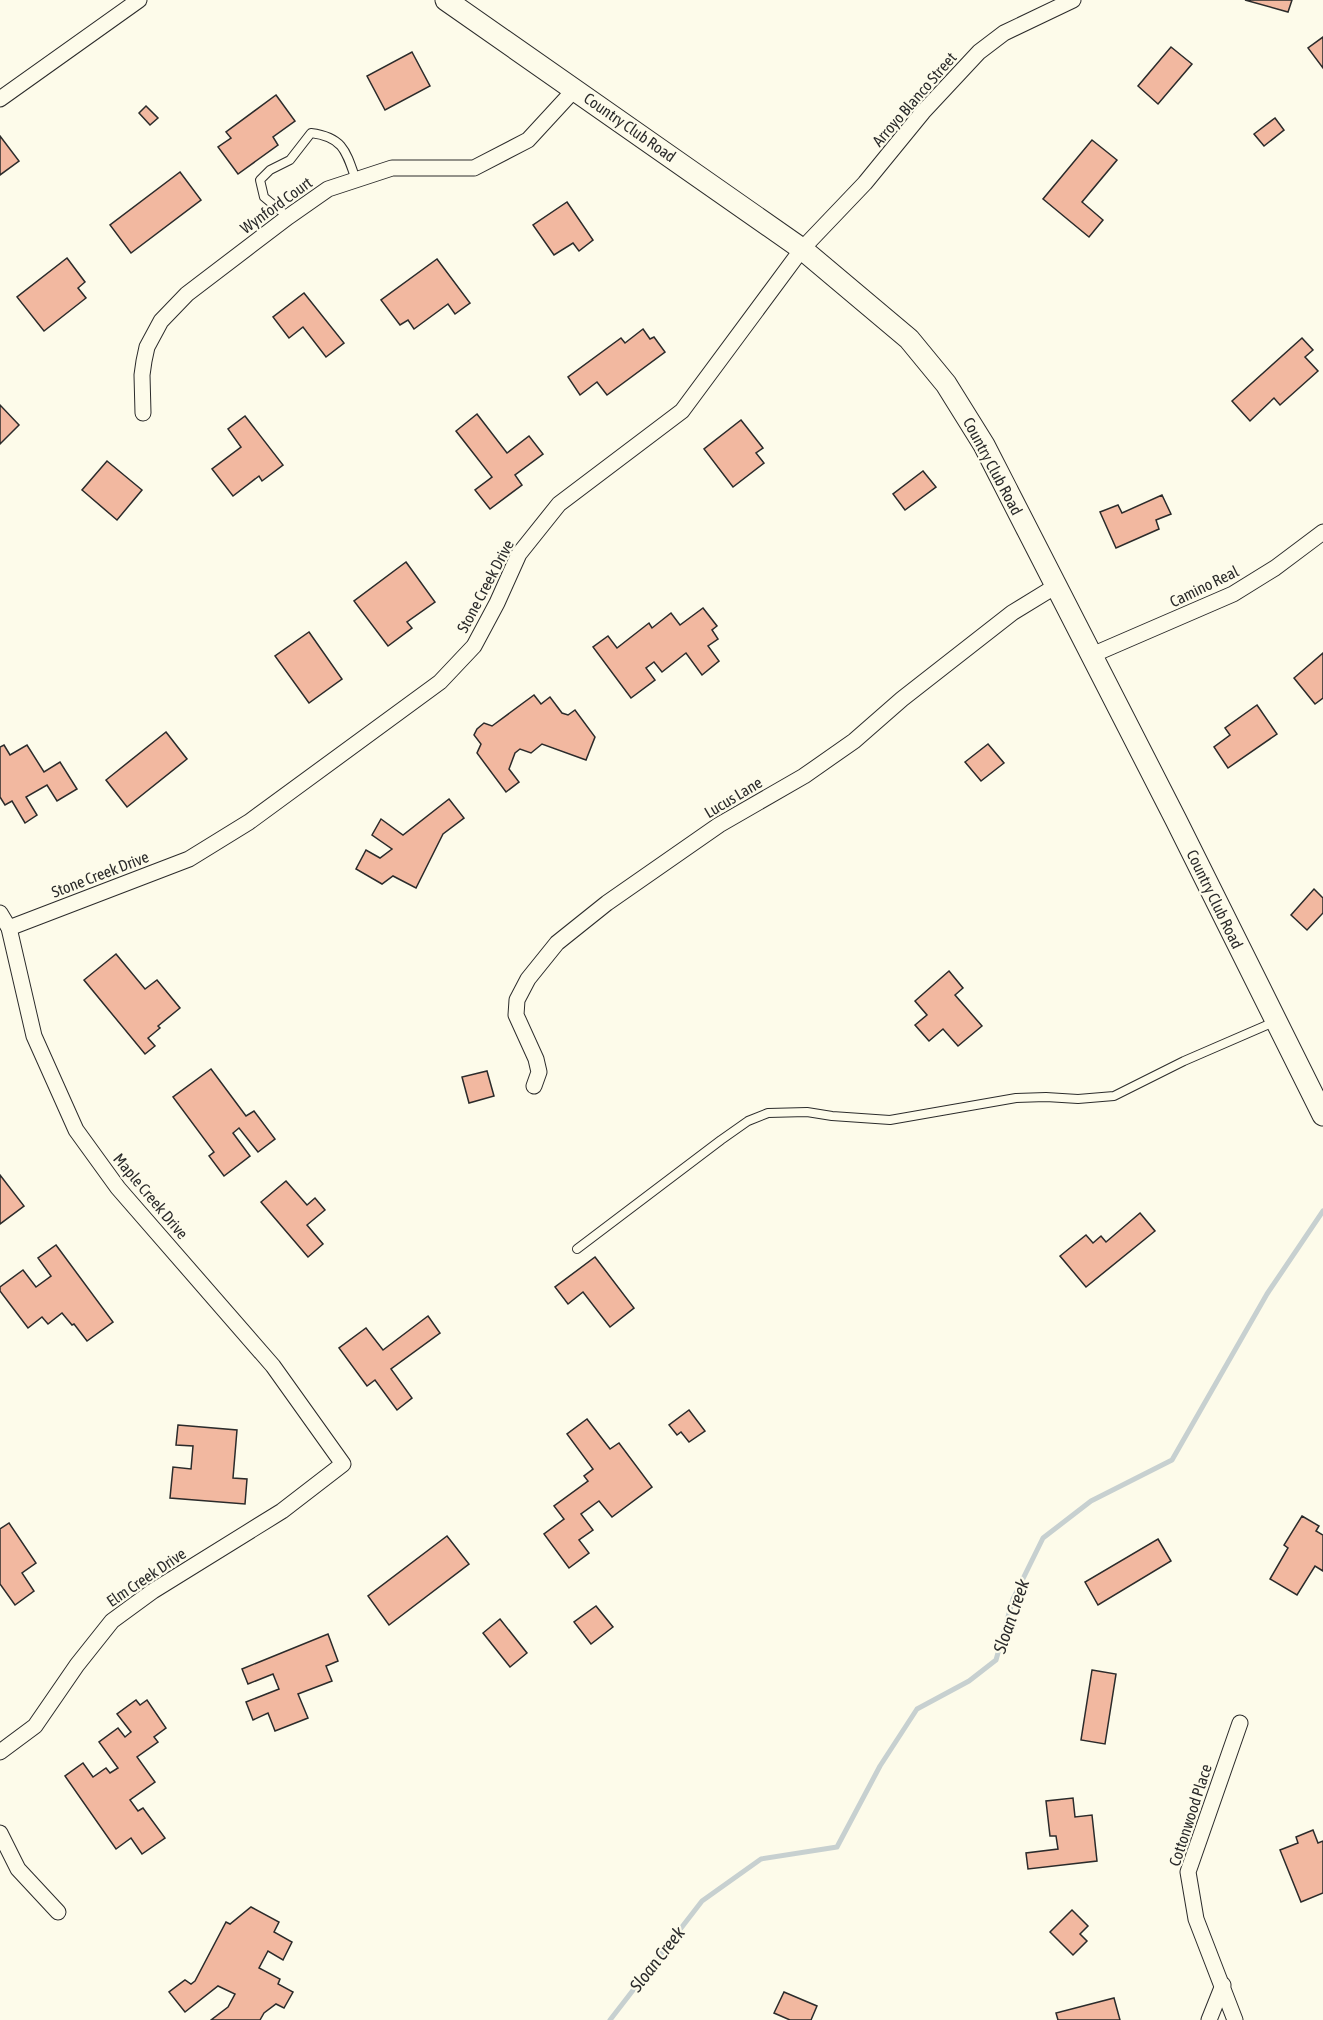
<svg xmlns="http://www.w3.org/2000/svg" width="1323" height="2020" font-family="'Asap Condensed',sans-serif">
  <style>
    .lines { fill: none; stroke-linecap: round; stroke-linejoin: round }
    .stream { stroke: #c7d0d0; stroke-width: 5 }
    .building { fill: #f2b8a0; stroke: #2b2b2b; stroke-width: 1.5 }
    .service-casing { stroke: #2b2b2b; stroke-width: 10 }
    .minor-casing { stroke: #2b2b2b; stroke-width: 17 }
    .secondary-casing { stroke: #2b2b2b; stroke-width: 23 }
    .service { stroke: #fdfbea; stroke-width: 8 }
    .minor { stroke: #fdfbea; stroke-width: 15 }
    .secondary { stroke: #fdfbea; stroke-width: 21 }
    .labels { text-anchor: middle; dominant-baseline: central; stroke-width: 4.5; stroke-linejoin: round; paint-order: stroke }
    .street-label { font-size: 16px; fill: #2b2b2b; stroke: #fdfbea }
    .water-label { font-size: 18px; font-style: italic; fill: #2b2b2b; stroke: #fdfbea }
  </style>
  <rect width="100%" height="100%" fill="#fdfbea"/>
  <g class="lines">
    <polyline class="stream" points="610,2020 702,1901 761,1859 837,1847 880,1766 917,1709 969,1681 996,1660 1013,1599 1043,1538 1091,1501 1172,1460 1267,1294 1323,1211"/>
  </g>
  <g class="building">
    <polygon points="1245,0 1292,0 1288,12"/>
    <polygon points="1323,37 1323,68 1308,48"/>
    <polygon points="1171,47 1192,64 1158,104 1138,86"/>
    <polygon points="412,52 430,86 385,110 367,76"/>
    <polygon points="276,95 295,121 273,137 278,145 238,174 218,147 231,138 226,132"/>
    <polygon points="146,106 158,118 150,125 139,113"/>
    <polygon points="1275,118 1284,130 1264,146 1254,134"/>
    <polygon points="0,136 19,161 0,175"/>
    <polygon points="1092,140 1117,160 1082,202 1103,220 1089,237 1043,199"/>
    <polygon points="180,172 201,200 131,253 110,225"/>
    <polygon points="567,202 593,240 579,251 573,243 554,255 533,225"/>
    <polygon points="67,258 85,282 78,288 86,298 44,331 17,297"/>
    <polygon points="437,259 470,303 455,314 448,304 414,329 408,320 400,325 381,300"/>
    <polygon points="304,293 344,343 326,357 303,327 289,338 273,317"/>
    <polygon points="643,329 650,339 654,337 665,352 607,395 597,382 580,395 568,377 621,338 625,343"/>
    <polygon points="1302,338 1313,350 1305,357 1318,371 1280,405 1274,398 1250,421 1232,401"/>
    <polygon points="0,405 19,425 0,444"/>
    <polygon points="477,414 507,453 529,436 543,454 515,475 522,485 490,509 475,490 492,477 456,431"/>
    <polygon points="245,416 283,465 262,481 259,476 233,496 212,469 241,447 228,429"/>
    <polygon points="741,420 763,448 756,453 764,463 733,487 704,449"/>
    <polygon points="107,461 142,490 117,520 82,490"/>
    <polygon points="923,471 936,487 905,510 893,494"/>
    <polygon points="1162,495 1171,514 1156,520 1159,529 1116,548 1100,512 1118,505 1122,513"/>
    <polygon points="406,562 435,602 407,622 412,628 388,646 354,601"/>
    <polygon points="703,608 717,626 712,630 718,639 708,646 719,661 702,675 686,653 662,672 654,662 646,668 655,680 631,698 593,647 608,636 617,648 649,623 652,628 671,613 680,625"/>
    <polygon points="309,632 342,679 309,703 275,656"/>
    <polygon points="1323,653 1323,698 1315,704 1294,678"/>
    <polygon points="534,695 541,704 550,697 562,713 568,715 575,710 595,737 586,760 542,744 531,753 520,749 515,753 509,769 519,782 506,792 477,753 481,744 474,735 477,729 484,723 492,726"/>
    <polygon points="1257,705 1277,734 1228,768 1214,747 1230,735 1225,728"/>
    <polygon points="166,732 187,759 127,807 106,780"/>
    <polygon points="988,744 1004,763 981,781 965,762"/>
    <polygon points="4,745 10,755 27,745 44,772 60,762 77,789 57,801 47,785 26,797 37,815 25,823 12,801 5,805 0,797 0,747"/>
    <polygon points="449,799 464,818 443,834 416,888 393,876 382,884 356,869 366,850 380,858 392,849 372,835 381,819 403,835"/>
    <polygon points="1314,889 1323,898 1323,913 1307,930 1291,915"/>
    <polygon points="116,954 145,989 157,980 180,1008 158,1026 160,1028 148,1038 155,1046 145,1054 84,980"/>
    <polygon points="949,971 963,988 955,995 982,1026 958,1046 943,1029 929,1041 915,1025 927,1015 915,1001"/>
    <polygon points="211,1069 246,1116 254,1111 275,1139 258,1152 239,1128 233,1133 250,1156 224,1176 209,1156 214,1152 173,1097"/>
    <polygon points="487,1071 494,1096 469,1103 462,1077"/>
    <polygon points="0,1175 24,1206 0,1224"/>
    <polygon points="286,1181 307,1205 315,1198 325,1210 307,1225 323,1244 308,1257 261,1202"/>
    <polygon points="1140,1213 1155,1231 1086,1287 1060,1256 1086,1235 1093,1243 1101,1236 1106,1242"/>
    <polygon points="56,1245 113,1322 87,1341 74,1324 72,1325 62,1313 48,1324 42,1317 28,1328 0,1291 0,1287 23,1270 36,1287 51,1276 38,1258"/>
    <polygon points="595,1257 634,1308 610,1327 583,1292 568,1304 555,1287"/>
    <polygon points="428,1316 440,1333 391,1369 412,1398 397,1410 375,1380 367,1386 339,1348 366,1328 383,1350"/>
    <polygon points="689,1410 705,1431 689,1442 681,1432 677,1435 669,1425"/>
    <polygon points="587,1419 610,1449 619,1443 652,1487 612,1517 599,1501 581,1514 593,1530 579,1540 589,1553 569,1568 544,1534 564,1519 554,1506 588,1481 584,1476 593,1469 567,1434"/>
    <polygon points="178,1425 237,1430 233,1478 247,1479 245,1504 170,1498 173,1467 191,1469 193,1446 176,1445"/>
    <polygon points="1302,1516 1319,1526 1316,1531 1323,1535 1323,1571 1315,1566 1297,1595 1270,1579 1288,1548 1284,1545"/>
    <polygon points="9,1523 36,1563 22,1573 34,1591 15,1605 0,1584 0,1529"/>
    <polygon points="447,1536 469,1564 389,1625 368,1596"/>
    <polygon points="1158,1539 1171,1561 1098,1605 1085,1582"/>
    <polygon points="596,1606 613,1627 591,1644 574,1622"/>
    <polygon points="500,1619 527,1653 510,1667 483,1633"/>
    <polygon points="328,1634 338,1661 326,1666 332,1681 298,1694 308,1718 275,1731 268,1713 253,1720 246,1702 279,1689 273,1674 248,1684 242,1669"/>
    <polygon points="1092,1670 1116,1674 1105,1744 1081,1740"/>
    <polygon points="136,1700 140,1705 147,1700 166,1728 154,1737 158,1742 137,1757 155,1782 130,1800 138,1811 143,1808 165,1838 142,1854 131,1838 116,1849 65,1776 83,1763 93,1777 106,1768 110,1773 118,1768 99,1742 118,1728 125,1737 131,1732 117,1714"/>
    <polygon points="1073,1798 1075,1817 1092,1815 1097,1861 1028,1869 1026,1853 1058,1849 1056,1836 1050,1836 1046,1801"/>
    <polygon points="1313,1830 1318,1843 1323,1841 1323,1893 1301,1902 1280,1850 1298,1843 1296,1837"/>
    <polygon points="251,1907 279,1922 274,1932 292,1942 283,1960 268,1951 259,1968 280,1979 278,1984 293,1992 284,2008 276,2004 264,2013 260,2020 211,2020 228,2007 235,1994 218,1986 185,2012 169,1992 185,1980 191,1984 195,1981 226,1922 230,1924"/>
    <polygon points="1072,1910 1088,1926 1080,1934 1087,1941 1073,1955 1050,1932"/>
    <polygon points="784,1992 817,2006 811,2020 790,2020 774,2013"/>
    <polygon points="1114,1998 1120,2020 1058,2020 1056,2013"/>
  </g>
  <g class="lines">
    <defs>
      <g id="service">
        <path d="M288,217L264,197L260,180L270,170L290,160L311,133C343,137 346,151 356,180"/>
        <polyline points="577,1249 721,1140 748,1121 768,1113 807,1112 832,1116 890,1120 1016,1098 1046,1097 1078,1099 1114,1096 1184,1061 1274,1022"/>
      </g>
      <g id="minor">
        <polyline points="0,99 139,0"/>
        <polyline points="143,413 142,375 144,361 147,347 161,321 187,294 288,217 328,189 392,168 474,168 528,140 575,89"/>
        <polyline points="1092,655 1233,594 1275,568 1323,532"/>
        <polyline points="0,913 9,928 34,1036 76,1130 118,1188 273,1366 343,1464 282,1511 153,1591 112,1621 77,1665 35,1726 0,1752"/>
        <polyline points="9,928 189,859 249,822 440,682 474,646 497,603 519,554 559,504 682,411 802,249 865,183 923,112 979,52 1004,33 1073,0"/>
        <polyline points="534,1086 539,1072 536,1059 516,1015 517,1000 528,979 557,943 607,903 719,825 804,776 854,741 902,699 1012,613 1056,586"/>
        <polyline points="0,1833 18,1869 58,1912"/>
        <polyline points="1209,2020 1223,1985"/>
        <polyline points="1235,2020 1196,1919 1188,1872 1240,1723"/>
      </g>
      <polyline id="secondary" points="446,0 802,249 909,339 946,384 984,445 1176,820 1323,1115"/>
    </defs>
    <use href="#service" class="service-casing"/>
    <use href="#minor" class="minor-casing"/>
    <use href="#secondary" class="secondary-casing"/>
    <use href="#service" class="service"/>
    <use href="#minor" class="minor"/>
    <use href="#secondary" class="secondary"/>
  </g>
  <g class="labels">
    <g class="street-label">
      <text transform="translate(914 99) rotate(-49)">Arroyo Blanco Street</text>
      <text transform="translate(630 127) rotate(35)">Country Club Road</text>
      <text transform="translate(276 205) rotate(-36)">Wynford Court</text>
      <text transform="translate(993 466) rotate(62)">Country Club Road</text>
      <text transform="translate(485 586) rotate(-62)">Stone Creek Drive</text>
      <text transform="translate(1204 586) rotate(-26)">Camino Real</text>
      <text transform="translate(733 797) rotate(-31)">Lucus Lane</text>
      <text transform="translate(100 874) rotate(-21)">Stone Creek Drive</text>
      <text transform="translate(1215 899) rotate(64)">Country Club Road</text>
      <text transform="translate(151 1196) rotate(50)">Maple Creek Drive</text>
      <text transform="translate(146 1577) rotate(-34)">Elm Creek Drive</text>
      <text transform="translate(1190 1815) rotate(-72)">Cottonwood Place</text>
    </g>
    <g class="water-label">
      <text transform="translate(1011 1616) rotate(-71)">Sloan Creek</text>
      <text transform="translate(657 1959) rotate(-52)">Sloan Creek</text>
    </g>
  </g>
</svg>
